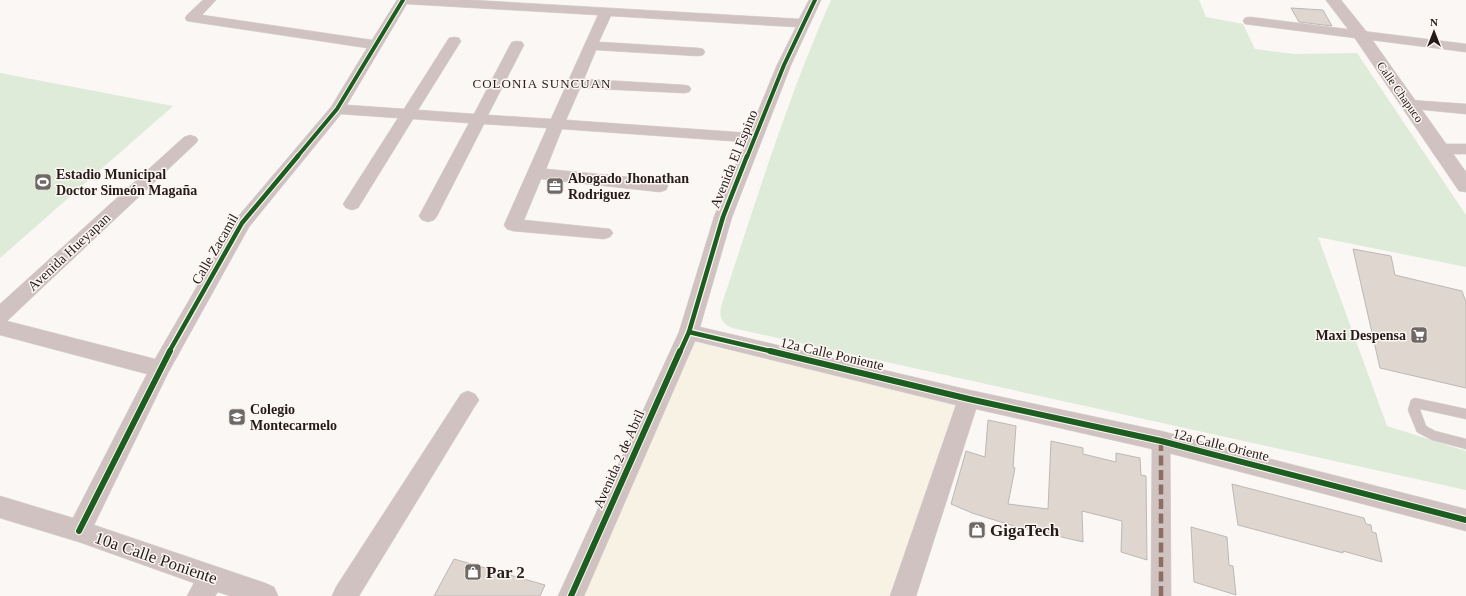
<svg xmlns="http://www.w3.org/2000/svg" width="1466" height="596" font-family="Georgia,serif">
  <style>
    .commercial { fill: #f8f2e5 }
    .green { fill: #ddebd8 }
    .building { fill: #ded6cf; stroke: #bcb8b5 }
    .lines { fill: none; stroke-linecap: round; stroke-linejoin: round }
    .service-casing { stroke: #d7d4d3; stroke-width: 1 }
    .pedestrian-casing { stroke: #d7d4d3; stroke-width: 1 }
    .minor-casing { stroke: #d7d4d3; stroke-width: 1 }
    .tertiary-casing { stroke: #d7d4d3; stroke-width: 1 }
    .service { fill: #d0c2c1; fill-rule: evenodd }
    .pedestrian { fill: #d0c2c1; fill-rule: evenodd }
    .minor { fill: #d0c2c1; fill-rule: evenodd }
    .tertiary { fill: #d0c2c1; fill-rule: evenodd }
    .quiet { stroke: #8d6e63; stroke-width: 4.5; stroke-dasharray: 10 4.5; stroke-linecap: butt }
    .cycleway-far2-casing { stroke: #fdf6f2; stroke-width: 6 }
    .cycleway-far1-casing { stroke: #fdf6f2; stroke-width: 7 }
    .cycleway-casing { stroke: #fdf6f2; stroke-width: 8 }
    .cycleway-far2 { stroke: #1b5e20; stroke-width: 4 }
    .cycleway-far1 { stroke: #1b5e20; stroke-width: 4.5 }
    .cycleway { stroke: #1b5e20; stroke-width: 6 }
    .labels { text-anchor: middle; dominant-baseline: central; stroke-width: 3; stroke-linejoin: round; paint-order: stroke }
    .far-street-label { font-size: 12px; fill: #231c19; stroke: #fdf6f2 }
    .far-neighbourhood-label { font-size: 13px; letter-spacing: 1px; fill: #231c19; stroke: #fdf6f2 }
    .street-label { font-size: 14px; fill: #231c19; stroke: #fdf6f2 }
    .poi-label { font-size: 14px; font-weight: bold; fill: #231c19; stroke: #fdf6f2; text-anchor: start }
    .near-poi-label { font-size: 17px; font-weight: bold; fill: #231c19; stroke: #fdf6f2; text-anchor: start }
    .near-street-label { font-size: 17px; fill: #231c19; stroke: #fdf6f2 }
  </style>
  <rect width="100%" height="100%" fill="#faf7f5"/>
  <polygon class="commercial" points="695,342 957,405 898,596 574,596"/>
  <g class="green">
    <path d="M831,0H1199L1206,17L1243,24L1255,49L1295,54L1357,53L1466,215V267L1318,237L1387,426L1466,451V490L732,328C722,323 719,318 721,307C755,204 787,99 831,0Z"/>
    <polygon points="0,73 173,106 0,258"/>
  </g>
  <g class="building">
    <polygon points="1291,8 1323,10 1332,26 1299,22"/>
    <polygon points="1353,249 1391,256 1395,275 1462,291 1466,302 1466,388 1380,368"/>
    <polygon points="988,420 1016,426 1013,467 1015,468 1008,504 1048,509 1051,441 1083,448 1083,454 1116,462 1116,453 1140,458 1141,475 1146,476 1147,560 1121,552 1122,521 1082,511 1083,542 1049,534 1048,532 1020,528 972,513 951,504 966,451 985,457"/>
    <polygon points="1232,484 1364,518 1366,524 1371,525 1372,532 1376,533 1382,562 1343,551 1343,553 1238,525"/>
    <polygon points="1191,527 1227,537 1229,565 1233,566 1236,595 1194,582"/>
    <polygon points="454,559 545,585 540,596 434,596"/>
  </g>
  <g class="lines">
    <defs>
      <polygon id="service" points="1415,398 1466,409 1466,419 1420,409 1420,410 1426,426 1435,431 1466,439 1466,449 1432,440 1417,432 1408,410 1411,400"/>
      <polygon id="pedestrian" points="1161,433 1167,436 1170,441 1171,596 1151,596 1152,441 1155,436"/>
      <g id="minor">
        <path d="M203,0H216L202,15L372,40L397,0H471L799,19L809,0H821L791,65L732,217L700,327L969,390L1161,431L1466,509V531L1161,451L976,409L916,596H890L956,405L695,341L584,596H558L679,332L714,217L745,142L562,129L546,169L660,180L666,182L668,186L666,190L660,192L541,179L524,220L610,229L613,233L610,237L604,239L513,231L507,229L504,225L547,128L484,124L437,216L434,220L428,222L422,220L419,216L469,123L413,119L358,208L352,210L346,208L343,204L398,118L341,114L249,227L168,373L94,525L265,583L274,587L278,596H230L218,592L215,596H187L194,583L79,542L0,518V496L73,518L147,374L0,335V304L184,137L190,135L196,137L198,140L196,143L7,321L155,359L236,219L331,107L367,48L187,21L185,18L187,15ZM407,4L598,15L551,119L488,115L524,45L522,42L517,41L512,42L510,45L474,114L418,110L461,41L459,38L454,37L449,38L404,109L347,105ZM611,16L796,27L777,65L749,133L566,120L580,88L684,93L689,92L691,89L689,86L684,85L584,79L596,50L698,56L703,55L705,52L703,49L698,48L599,42Z"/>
        <polygon points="1250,17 1466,44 1466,52 1245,24 1243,21 1245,18"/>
        <polygon points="1409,100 1466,104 1466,114 1404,108 1401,105 1404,102"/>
        <polygon points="1439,144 1466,144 1466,154 1439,154 1433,153 1431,149 1433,145"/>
        <polygon points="468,391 475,394 479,400 475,406 359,596 332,596 336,587 461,394"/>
      </g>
      <polygon id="tertiary" points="1326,0 1341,0 1366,31 1466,172 1466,192 1459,191 1354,37"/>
    </defs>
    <use href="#service" class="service-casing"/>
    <use href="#pedestrian" class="pedestrian-casing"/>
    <use href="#minor" class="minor-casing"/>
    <use href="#tertiary" class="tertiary-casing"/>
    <use href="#service" class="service"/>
    <use href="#pedestrian" class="pedestrian"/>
    <use href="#minor" class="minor"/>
    <use href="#tertiary" class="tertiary"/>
    <polyline class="quiet" points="1161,441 1161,596"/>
    <defs>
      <g id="cycleway-far2">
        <polyline points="297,157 337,109 403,0"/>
        <polyline points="747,157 784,65 815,0"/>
      </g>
      <g id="cycleway-far1">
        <polyline points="689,332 774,352"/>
        <polyline points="169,352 242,223 298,156"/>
        <polyline points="680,352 689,332 723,217 747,156"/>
      </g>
      <g id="cycleway">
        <polyline points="770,351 969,399 1161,441 1466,520"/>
        <polyline points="79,531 170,351"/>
        <polyline points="571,596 680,351"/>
      </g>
    </defs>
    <use href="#cycleway-far2" class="cycleway-far2-casing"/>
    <use href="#cycleway-far1" class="cycleway-far1-casing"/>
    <use href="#cycleway" class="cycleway-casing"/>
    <use href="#cycleway-far2" class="cycleway-far2"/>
    <use href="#cycleway-far1" class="cycleway-far1"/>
    <use href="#cycleway" class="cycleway"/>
  </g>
  <defs>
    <symbol id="stadium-square" viewBox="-11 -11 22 22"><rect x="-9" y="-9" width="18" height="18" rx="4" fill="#6e6966" stroke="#fdf6f2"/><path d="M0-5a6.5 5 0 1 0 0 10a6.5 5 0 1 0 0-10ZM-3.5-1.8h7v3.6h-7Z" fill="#fff"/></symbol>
    <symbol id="office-square" viewBox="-11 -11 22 22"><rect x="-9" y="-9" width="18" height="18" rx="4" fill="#6e6966" stroke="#fdf6f2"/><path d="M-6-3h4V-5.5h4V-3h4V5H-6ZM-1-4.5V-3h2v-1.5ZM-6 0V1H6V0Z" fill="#fff"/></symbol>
    <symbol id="supermarket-square" viewBox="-11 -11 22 22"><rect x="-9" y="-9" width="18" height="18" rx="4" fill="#6e6966" stroke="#fdf6f2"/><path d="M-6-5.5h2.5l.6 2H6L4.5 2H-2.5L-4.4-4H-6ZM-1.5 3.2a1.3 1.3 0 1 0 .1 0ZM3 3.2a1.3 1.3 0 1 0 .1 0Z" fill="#fff"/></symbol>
    <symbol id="school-square" viewBox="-11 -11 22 22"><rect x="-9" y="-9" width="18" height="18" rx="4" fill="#6e6966" stroke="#fdf6f2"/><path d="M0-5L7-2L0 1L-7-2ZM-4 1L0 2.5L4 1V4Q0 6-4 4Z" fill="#fff"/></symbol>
    <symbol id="shop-square" viewBox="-11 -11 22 22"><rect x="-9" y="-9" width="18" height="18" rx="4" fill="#6e6966" stroke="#fdf6f2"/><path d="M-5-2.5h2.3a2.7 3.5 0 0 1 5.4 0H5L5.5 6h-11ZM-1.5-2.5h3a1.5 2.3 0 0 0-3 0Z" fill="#fff"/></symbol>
  </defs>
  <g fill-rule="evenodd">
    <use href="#stadium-square" x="33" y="172" width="20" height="20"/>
    <use href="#office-square" x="545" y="176" width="20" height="20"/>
    <use href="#supermarket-square" x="1409" y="325" width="20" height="20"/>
    <use href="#school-square" x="227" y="407" width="20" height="20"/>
    <use href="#shop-square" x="967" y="520" width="20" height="20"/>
    <use href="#shop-square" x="463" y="562" width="20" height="20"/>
  </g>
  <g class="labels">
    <g class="far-street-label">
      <text transform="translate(1400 92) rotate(55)">Calle Chapuco</text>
    </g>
    <g class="far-neighbourhood-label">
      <text x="542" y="83">COLONIA SUNCUAN</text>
    </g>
    <g class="street-label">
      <text transform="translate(734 159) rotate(-68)">Avenida El Espino</text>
      <text transform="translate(215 249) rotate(-60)">Calle Zacamil</text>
      <text transform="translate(69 252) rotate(-43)">Avenida Hueyapan</text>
      <text transform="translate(832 354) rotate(13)">12a Calle Poniente</text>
      <text transform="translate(1221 445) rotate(14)">12a Calle Oriente</text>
      <text transform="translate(619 459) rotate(-66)">Avenida 2 de Abril</text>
    </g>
    <g class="poi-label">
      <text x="56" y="174">Estadio Municipal<tspan x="56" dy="16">Doctor Simeón Magaña</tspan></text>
      <text x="568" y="178">Abogado Jhonathan<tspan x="568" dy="16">Rodriguez</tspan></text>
      <text x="1406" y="335" text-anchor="end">Maxi Despensa</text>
      <text x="250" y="409">Colegio<tspan x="250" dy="16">Montecarmelo</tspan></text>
    </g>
    <g class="near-poi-label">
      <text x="990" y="530">GigaTech</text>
      <text x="486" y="572">Par 2</text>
    </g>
    <g class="near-street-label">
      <text transform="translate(156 558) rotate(19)">10a Calle Poniente</text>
    </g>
  </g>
  <g transform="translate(1434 32)" stroke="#fdf6f2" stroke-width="3" paint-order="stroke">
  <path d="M0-3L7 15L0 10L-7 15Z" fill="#231c19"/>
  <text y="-6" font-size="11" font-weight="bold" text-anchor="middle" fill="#231c19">N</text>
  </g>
</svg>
